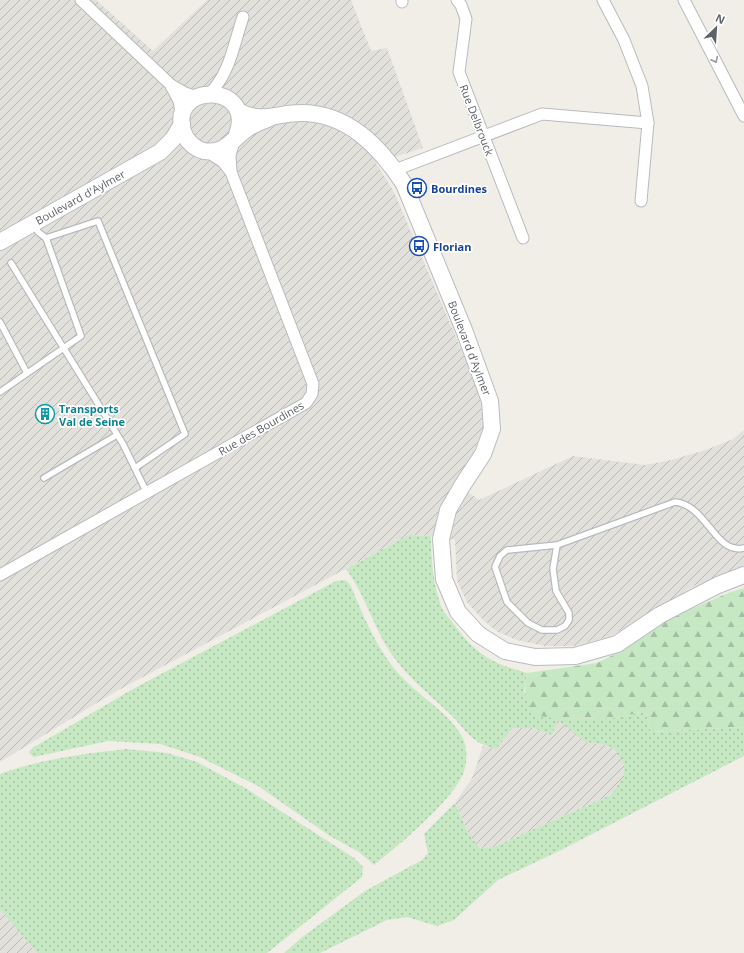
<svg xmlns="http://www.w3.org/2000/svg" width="744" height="953" font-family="'Open Sans',sans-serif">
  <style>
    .industrial { fill: url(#industrial-furrows) }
    .grass { fill: url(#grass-dots) }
    .forest { fill: url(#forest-firs) }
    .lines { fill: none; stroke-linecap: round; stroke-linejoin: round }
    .lane-casing { stroke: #b7babe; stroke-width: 8 }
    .street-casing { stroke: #b7babe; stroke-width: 13 }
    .secondary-casing { stroke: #b8bcc1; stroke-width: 18 }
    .lane { stroke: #fff; stroke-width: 5.5 }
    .street { stroke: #fff; stroke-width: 11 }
    .secondary { stroke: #fff; stroke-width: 16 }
    .oneway { stroke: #969a9d }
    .labels { text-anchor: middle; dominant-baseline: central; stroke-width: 3.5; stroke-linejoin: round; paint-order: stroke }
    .street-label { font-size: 11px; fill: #5e6368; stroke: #fff }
    .transit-label { font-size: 11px; font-weight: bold; fill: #164399; stroke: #fff; text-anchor: start }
    .culture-label { font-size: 11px; font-weight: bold; fill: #0d838f; stroke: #fff; text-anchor: start }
  </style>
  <defs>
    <pattern id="industrial-furrows" width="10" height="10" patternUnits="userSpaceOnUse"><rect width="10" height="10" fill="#e2e0db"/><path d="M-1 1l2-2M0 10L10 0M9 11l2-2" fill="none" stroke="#bab9b5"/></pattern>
    <pattern id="grass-dots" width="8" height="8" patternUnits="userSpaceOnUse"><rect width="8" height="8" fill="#c6e9c3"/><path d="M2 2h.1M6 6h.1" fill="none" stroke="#a4c0a2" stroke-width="1.8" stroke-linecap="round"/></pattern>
    <pattern id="forest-firs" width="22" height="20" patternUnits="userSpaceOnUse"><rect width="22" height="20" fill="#c6e9c3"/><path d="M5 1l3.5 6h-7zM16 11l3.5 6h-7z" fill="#a4c0a2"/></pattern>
  </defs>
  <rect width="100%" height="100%" fill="#f1eee7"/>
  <g class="industrial">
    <polygon points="0,0 96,0 153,51 207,0 351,0 371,51 387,48 423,148 376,163 394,192 479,391 484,427 468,465 456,483 479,500 573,456 645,465 667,461 706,450 733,439 744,430 744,566 694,586 611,636 574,646 544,646 517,640 498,632 484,621 467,602 457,581 455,540 431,536 409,535 115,692 0,762"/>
    <polygon points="558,719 585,742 602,744 614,748 624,765 624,778 611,795 494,847 479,848 467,831 455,803 472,778 483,746 496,749 513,728 533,728 552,735"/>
    <polygon points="0,909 37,953 0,953"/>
  </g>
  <g class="grass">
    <path d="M409,535L431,536C431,560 433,583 441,606C443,612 449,618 453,623C475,654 491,663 527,673L524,692L558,719L617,718L640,712L646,714L651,732L744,727V756L557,852L498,880L454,920L437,926L407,917L387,920L320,953H284L301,938L365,891L422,860L428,853L424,834L455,803L467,831L479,848L494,847L611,795L624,777V765L614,748L602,744L585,742L558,720L552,735L533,728H513L496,749C470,742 468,732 451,715C430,695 407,677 390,652C373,626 365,594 346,569Z"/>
    <path d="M345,580L350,584C363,615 376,648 399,674C417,695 445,710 460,733C468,745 468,761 463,774C452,801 398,846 374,865L359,852L330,836L258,786L200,757L160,744L108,741L34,757L29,753L32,748L41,743L133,689L336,581Z"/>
    <path d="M126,749L167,753L197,762L245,788L354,858L363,867L362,877L267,953H37L0,909V774C41,759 83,754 126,749Z"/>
  </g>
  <path class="forest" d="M744,588V727L651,732L646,714L640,712L617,718L558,719L536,715C524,699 524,692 527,673L597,663L625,649L671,618L728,593Z"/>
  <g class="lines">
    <defs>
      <g id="lane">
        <polyline points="34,223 38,232 46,238"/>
        <polyline points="11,263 123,444 147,493"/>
        <polyline points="0,322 27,373"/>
        <polyline points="0,392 81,336 46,238 98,221 185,434 135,468"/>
        <polyline points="44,478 117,435"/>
        <path d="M557,545L553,569L556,591L569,613V620L565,626L557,630H542L528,623L507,602L495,567L500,556L507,550L557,545L675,502C707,505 715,555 744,548"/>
      </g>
      <g id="street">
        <polyline points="81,0 170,84 179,101 182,117"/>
        <polyline points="402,0 402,2"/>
        <polyline points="457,0 461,5 466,19 459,72 523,238"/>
        <polyline points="603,0 624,40 642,86 648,123 641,201"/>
        <polyline points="684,0 744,116"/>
        <polyline points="171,85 185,93 198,97"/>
        <path d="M209,94C230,74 234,43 243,17"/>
        <polyline points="395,170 542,114 648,123"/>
        <polyline points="231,172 230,155 234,141"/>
        <polyline points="0,575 306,403 312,394 313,384 231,172 223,162 208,152"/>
      </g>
      <g id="secondary">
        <path d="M238,111C261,124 277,113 301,113C348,113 380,147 404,184L464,330L490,401L492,429L483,454L462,486L448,510L441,539L444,579L458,612L478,634L505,651L535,657L575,656L617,644L660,615L718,585L744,575"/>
        <path d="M236,137C259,82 168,81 183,131C186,141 195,149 204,151C225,155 233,138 248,128C255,124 262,121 270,118"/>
        <polyline points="0,242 160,152 173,139 182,124"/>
      </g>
    </defs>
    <use href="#lane" class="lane-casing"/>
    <use href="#street" class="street-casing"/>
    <use href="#secondary" class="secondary-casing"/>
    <use href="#lane" class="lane"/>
    <use href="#street" class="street"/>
    <use href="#secondary" class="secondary"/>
  </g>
  <defs><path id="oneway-chevron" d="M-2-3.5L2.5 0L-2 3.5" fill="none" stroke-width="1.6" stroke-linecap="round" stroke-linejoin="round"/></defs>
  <use class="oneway" href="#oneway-chevron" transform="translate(715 60) rotate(63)"/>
  <defs>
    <symbol id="bus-ring" viewBox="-11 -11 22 22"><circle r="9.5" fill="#fff" stroke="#1a4fb4" stroke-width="1.5"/><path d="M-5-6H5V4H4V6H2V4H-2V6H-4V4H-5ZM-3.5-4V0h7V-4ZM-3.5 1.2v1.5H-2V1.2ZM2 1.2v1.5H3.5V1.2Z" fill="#1a4fb4"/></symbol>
    <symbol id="building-ring" viewBox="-11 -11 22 22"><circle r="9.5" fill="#fff" stroke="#0f9aa8" stroke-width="1.5"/><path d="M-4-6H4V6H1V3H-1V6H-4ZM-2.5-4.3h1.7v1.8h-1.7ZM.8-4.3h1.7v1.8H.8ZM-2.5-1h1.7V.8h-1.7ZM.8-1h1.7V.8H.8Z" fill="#0f9aa8"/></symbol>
  </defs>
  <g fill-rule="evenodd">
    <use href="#bus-ring" x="406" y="177" width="22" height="22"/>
    <use href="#bus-ring" x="408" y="235" width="22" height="22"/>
    <use href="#building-ring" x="34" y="403" width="22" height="22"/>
  </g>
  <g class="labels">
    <g class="street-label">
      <text transform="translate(477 120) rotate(69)">Rue Delbrouck</text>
      <text transform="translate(80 197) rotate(-29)">Boulevard d'Aylmer</text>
      <text transform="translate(470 348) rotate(69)">Boulevard d'Aylmer</text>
      <text transform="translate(261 428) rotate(-30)">Rue des Bourdines</text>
    </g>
    <g class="transit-label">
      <text x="431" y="188">Bourdines</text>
      <text x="433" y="246">Florian</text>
    </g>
    <g class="culture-label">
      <text x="59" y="408">Transports<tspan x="59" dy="13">Val de Seine</tspan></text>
    </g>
  </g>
  <g transform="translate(716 28) rotate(25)" stroke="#ffffff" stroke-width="3" paint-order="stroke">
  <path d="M0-3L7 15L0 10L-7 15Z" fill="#5e6368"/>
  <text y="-6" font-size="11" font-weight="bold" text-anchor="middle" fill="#5e6368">N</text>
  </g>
</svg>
